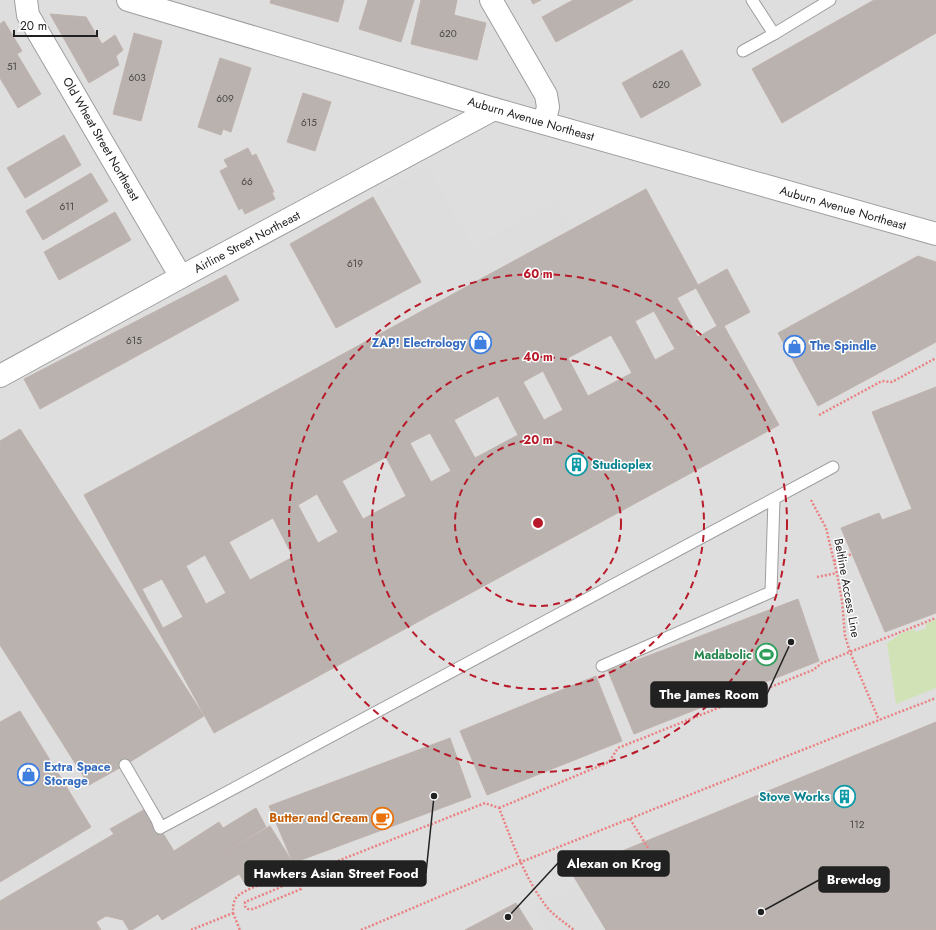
<svg xmlns="http://www.w3.org/2000/svg" width="936" height="930" font-family="Jost,sans-serif">
  <style>
    .residential { fill: #dfdede }
    .grass { fill: #d1e3b6 }
    .parking { fill: #ddd }
    .building { fill: #b9b2af; stroke: #c0b3ad; fill-rule: evenodd }
    .lines { fill: none; stroke-linecap: round; stroke-linejoin: round }
    .service-casing { stroke: #9e9e9e; stroke-width: 13 }
    .minor-casing { stroke: #9e9e9e; stroke-width: 24 }
    .tertiary-casing { stroke: #9e9e9e; stroke-width: 24 }
    .path { stroke: #e98181; stroke-width: 2.5; stroke-dasharray: 2 2; stroke-linecap: butt }
    .service { stroke: #fff; stroke-width: 11 }
    .minor { stroke: #fff; stroke-width: 22 }
    .tertiary { stroke: #fff; stroke-width: 22 }
    .ring { fill: none; stroke: #b81a29; stroke-width: 2; stroke-dasharray: 7 5 }
    .labels { text-anchor: middle; dominant-baseline: central; stroke-width: 3; stroke-linejoin: round; paint-order: stroke }
    .number-label { font-size: 10px; fill: #474544 }
    .street-label { font-size: 12px; fill: #212121; stroke: #fff }
    .shop-label { font-size: 12px; font-weight: bold; fill: #366cbe; stroke: #fff; text-anchor: start }
    .culture-label { font-size: 12px; font-weight: bold; fill: #0d838f; stroke: #fff; text-anchor: start }
    .leisure-label { font-size: 12px; font-weight: bold; fill: #27864d; stroke: #fff; text-anchor: end }
    .food-label { font-size: 12px; font-weight: bold; fill: #c56008; stroke: #fff; text-anchor: end }
    .centre { fill: #b81a29; stroke: #fff; stroke-width: 2 }
    .ring-label { font-size: 12px; text-anchor: middle; font-weight: bold; fill: #b81a29; stroke: #fff; stroke-width: 3; stroke-linejoin: round; paint-order: stroke }
    .leader { fill: none; stroke: #212121; stroke-width: 1.5 }
    .callout-dot { fill: #212121; stroke: #fff; stroke-width: 1.5 }
    .callout { fill: #212121; stroke: #212121; stroke-width: 1.5 }
    .callout-label { font-size: 13px; text-anchor: middle; font-weight: bold; fill: #fff }
  </style>
  <rect width="100%" height="100%" fill="#f0ede9"/>
  <rect class="residential" x="0" y="0" width="936" height="930"/>
  <polygon class="grass" points="936,619 936,688 896,704 887,643 902,633 914,629 916,632 926,628 926,624"/>
  <g class="parking">
    <polygon points="427,166 473,247 555,201 572,229 433,304 373,197"/>
    <polygon points="574,888 599,930 549,930 535,909"/>
  </g>
  <g class="building">
    <polygon points="271,0 344,0 338,22 270,3"/>
    <polygon points="368,0 414,0 401,42 359,29"/>
    <polygon points="421,0 457,0 454,15 486,23 477,60 411,44"/>
    <polygon points="531,0 541,0 533,4"/>
    <polygon points="573,0 633,0 556,42 542,17"/>
    <polygon points="874,0 936,0 936,33 782,123 752,69"/>
    <polygon points="50,14 86,17 102,44 115,35 123,50 116,56 119,65 89,83"/>
    <polygon points="4,21 22,51 17,54 41,94 18,108 0,78 0,24"/>
    <polygon points="134,33 162,41 141,121 113,114"/>
    <polygon points="682,50 701,85 641,118 622,83"/>
    <polygon points="220,58 251,68 231,132 223,129 221,135 198,127"/>
    <polygon points="303,93 331,102 315,151 287,142"/>
    <polygon points="64,135 81,165 25,198 7,168"/>
    <polygon points="248,148 252,156 256,154 274,192 272,193 275,199 245,214 242,208 239,210 220,171 228,167 224,160"/>
    <polygon points="91,173 108,201 43,240 26,211"/>
    <path d="M646,189L698,285L727,269L750,312L724,326L779,425L214,733L84,495ZM696,288L717,326L698,337L677,298ZM654,311L675,349L655,360L635,321ZM611,335L632,373L588,396L568,358ZM543,371L563,410L544,420L523,382ZM498,396L518,435L475,458L454,420ZM430,433L451,471L431,482L410,443ZM386,457L406,496L363,519L342,481ZM317,494L338,532L318,543L298,505ZM273,518L293,557L250,580L229,542ZM205,555L226,593L206,604L186,566ZM162,579L183,617L163,628L142,589Z"/>
    <polygon points="373,197 421,282 336,328 290,244"/>
    <polygon points="115,212 131,240 59,280 44,252"/>
    <polygon points="918,256 936,262 936,342 818,406 778,333"/>
    <polygon points="226,275 239,300 40,409 24,379"/>
    <polygon points="936,387 936,613 885,632 841,528 879,513 882,520 912,509 872,412"/>
    <polygon points="20,429 204,716 125,765 89,785 0,645 0,441"/>
    <polygon points="798,599 819,661 634,734 608,671"/>
    <polygon points="596,676 622,741 487,795 460,731"/>
    <polygon points="20,711 91,827 0,882 0,722"/>
    <polygon points="936,722 936,930 606,930 571,872"/>
    <polygon points="450,738 471,797 293,863 269,806"/>
    <polygon points="147,808 174,851 219,822 223,828 256,808 266,827 226,852 239,874 162,920 158,914 132,930 129,930 123,920 106,916 96,922 101,930 0,930 0,901 114,834 110,829"/>
    <polygon points="270,826 293,863 244,882 226,852"/>
    <polygon points="516,903 533,930 465,930"/>
  </g>
  <g class="lines">
    <defs>
      <g id="service">
        <polyline points="752,0 774,34 830,0"/>
        <polyline points="743,51 774,34"/>
        <polyline points="602,666 771,592 774,500"/>
        <polyline points="125,765 157,820 160,828 833,467"/>
      </g>
      <g id="minor">
        <polyline points="26,0 28,15 181,277"/>
        <polyline points="491,0 546,95 548,107 544,123"/>
        <polyline points="0,376 181,277 494,109"/>
      </g>
      <polyline id="tertiary" points="128,0 494,109 936,234"/>
    </defs>
    <use href="#service" class="service-casing"/>
    <use href="#minor" class="minor-casing"/>
    <use href="#tertiary" class="tertiary-casing"/>
    <g class="path">
      <polyline points="819,415 882,381 892,382 936,358"/>
      <polyline points="811,500 826,528 837,574 842,601 845,636 850,652 879,720"/>
      <polyline points="834,561 852,554"/>
      <polyline points="817,577 837,573"/>
      <polyline points="499,808 609,762 618,748 813,670 822,663 936,618"/>
      <polyline points="630,819 648,848"/>
      <path d="M297,877L485,803L499,808C512,841 524,877 546,906C553,915 564,922 574,930"/>
      <polyline points="233,913 240,930"/>
      <path d="M191,930L233,913C233,908 233,903 236,898C241,890 271,881 281,877L282,882V886L279,888L245,902V906L246,908L248,909H253L301,889L295,872L281,877"/>
      <polyline points="361,930 521,862 835,737 936,698"/>
    </g>
    <use href="#service" class="service"/>
    <use href="#minor" class="minor"/>
    <use href="#tertiary" class="tertiary"/>
  </g>
  <g class="ring">
    <circle cx="538" cy="523" r="83"/>
    <circle cx="538" cy="523" r="166"/>
    <circle cx="538" cy="523" r="249"/>
  </g>
  <defs>
    <symbol id="shop-ring" viewBox="-11 -11 22 22"><circle r="9.5" fill="#fff" stroke="#3f7fe0" stroke-width="1.5"/><path d="M-5-2.5h2.3a2.7 3.5 0 0 1 5.4 0H5L5.5 6h-11ZM-1.5-2.5h3a1.5 2.3 0 0 0-3 0Z" fill="#3f7fe0"/></symbol>
    <symbol id="building-ring" viewBox="-11 -11 22 22"><circle r="9.5" fill="#fff" stroke="#0f9aa8" stroke-width="1.5"/><path d="M-4-6H4V6H1V3H-1V6H-4ZM-2.5-4.3h1.7v1.8h-1.7ZM.8-4.3h1.7v1.8H.8ZM-2.5-1h1.7V.8h-1.7ZM.8-1h1.7V.8H.8Z" fill="#0f9aa8"/></symbol>
    <symbol id="stadium-ring" viewBox="-11 -11 22 22"><circle r="9.5" fill="#fff" stroke="#2e9e5b" stroke-width="1.5"/><path d="M0-5a6.5 5 0 1 0 0 10a6.5 5 0 1 0 0-10ZM-3.5-1.8h7v3.6h-7Z" fill="#2e9e5b"/></symbol>
    <symbol id="cafe-ring" viewBox="-11 -11 22 22"><circle r="9.5" fill="#fff" stroke="#e8710a" stroke-width="1.5"/><path d="M-5.5-4.5H6V0H3Q3 3.5 0 3.5H-2.5Q-5.5 3.5-5.5 0ZM3-3.2v2h1.7v-2ZM-6 4.5H4V6H-6Z" fill="#e8710a"/></symbol>
  </defs>
  <g fill-rule="evenodd">
    <use href="#shop-ring" x="468" y="330" width="25" height="25"/>
    <use href="#shop-ring" x="782" y="334" width="25" height="25"/>
    <use href="#building-ring" x="564" y="452" width="25" height="25"/>
    <use href="#stadium-ring" x="754" y="642" width="25" height="25"/>
    <use href="#shop-ring" x="16" y="762" width="25" height="25"/>
    <use href="#building-ring" x="832" y="784" width="25" height="25"/>
    <use href="#cafe-ring" x="370" y="806" width="25" height="25"/>
  </g>
  <g class="labels">
    <g class="number-label">
      <text x="448" y="33">620</text>
      <text x="12" y="66">51</text>
      <text x="137" y="77">603</text>
      <text x="661" y="84">620</text>
      <text x="225" y="98">609</text>
      <text x="309" y="122">615</text>
      <text x="247" y="181">66</text>
      <text x="67" y="206">611</text>
      <text x="355" y="263">619</text>
      <text x="134" y="340">615</text>
      <text x="857" y="824">112</text>
    </g>
    <g class="street-label">
      <text transform="translate(531 119) rotate(16)">Auburn Avenue Northeast</text>
      <text transform="translate(101 139) rotate(60)">Old Wheat Street Northeast</text>
      <text transform="translate(843 208) rotate(16)">Auburn Avenue Northeast</text>
      <text transform="translate(247 242) rotate(-28)">Airline Street Northeast</text>
      <text transform="translate(847 588) rotate(80)">Beltline Access Line</text>
    </g>
    <g class="shop-label">
      <text x="466" y="343" text-anchor="end">ZAP! Electrology</text>
      <text x="810" y="346">The Spindle</text>
      <text x="44" y="767">Extra Space<tspan x="44" dy="14">Storage</tspan></text>
    </g>
    <g class="culture-label">
      <text x="592" y="465">Studioplex</text>
      <text x="830" y="797" text-anchor="end">Stove Works</text>
    </g>
    <g class="leisure-label">
      <text x="752" y="655">Madabolic</text>
    </g>
    <g class="food-label">
      <text x="368" y="818">Butter and Cream</text>
    </g>
  </g>
  <circle cx="538" cy="523" r="6" class="centre"/>
  <g class="ring-label">
    <text x="538" y="278">60 m</text>
    <text x="538" y="361">40 m</text>
    <text x="538" y="444">20 m</text>
  </g>
  <path class="leader" d="M791 642L767 694M508 917L558 863M434 796L426 873M761 912L819 880"/>
  <g class="callout-dot">
    <circle cx="791" cy="642" r="4"/>
    <circle cx="508" cy="917" r="4"/>
    <circle cx="434" cy="796" r="4"/>
    <circle cx="761" cy="912" r="4"/>
  </g>
  <g class="callout">
    <rect x="651" y="682" width="116" height="25" rx="4"/>
    <rect x="558" y="851" width="111" height="25" rx="4"/>
    <rect x="245" y="861" width="181" height="25" rx="4"/>
    <rect x="819" y="867" width="70" height="25" rx="4"/>
  </g>
  <g class="callout-label">
    <text x="709" y="699">The James Room</text>
    <text x="614" y="868">Alexan on Krog</text>
    <text x="336" y="878">Hawkers Asian Street Food</text>
    <text x="854" y="884">Brewdog</text>
  </g>
  <path d="M14 30v6h83v-6" fill="none" stroke="#212121" stroke-width="2"/>
  <text x="20" y="30" font-size="12" fill="#212121" stroke="#ffffff" stroke-width="3" paint-order="stroke">20 m</text>
</svg>
